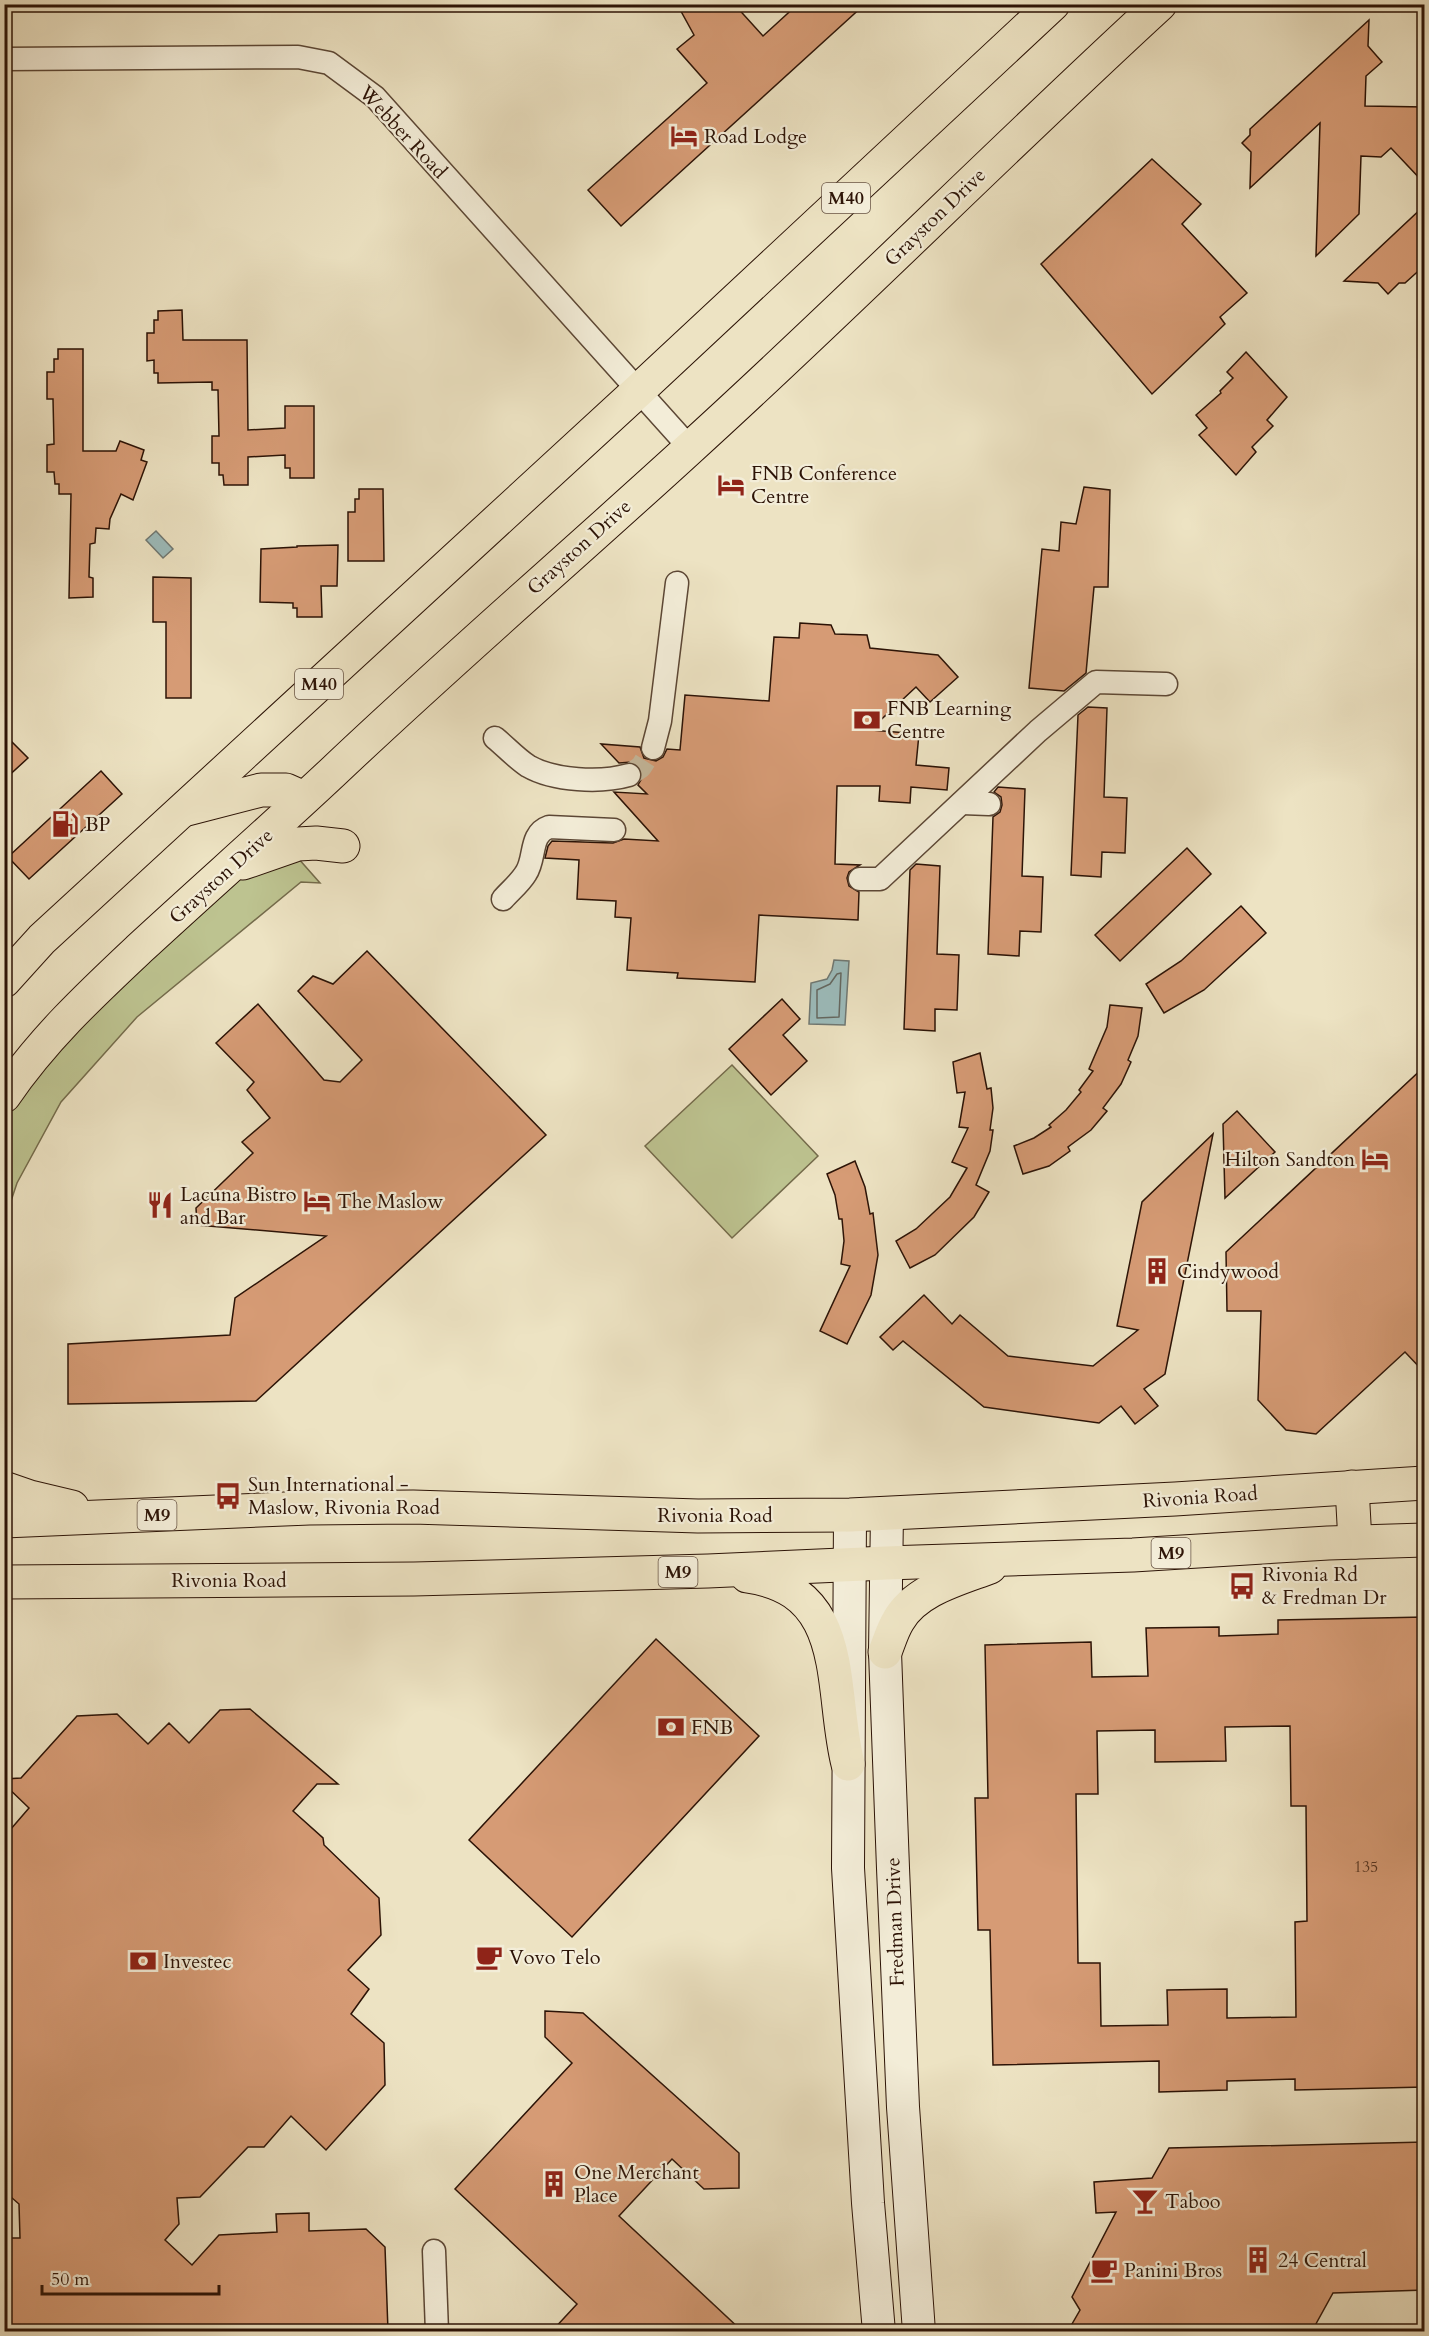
<svg xmlns="http://www.w3.org/2000/svg" width="1429" height="2336" font-family="Cardo,serif">
  <style>
    .green { fill: #bdc390; stroke: #746b4b; stroke-width: 1.5 }
    .water { fill: #9cbcbc; stroke: #6f7873; stroke-width: 1.5 }
    .lines { fill: none; stroke-linecap: round; stroke-linejoin: round }
    .shore { stroke: #646861; stroke-width: 1.5 }
    .building { fill: #d69b75; stroke: #2c1306; stroke-width: 1.5; fill-rule: evenodd }
    .street-tunnel { stroke: #c6b99d; stroke-width: 22; stroke-dasharray: 22 11; stroke-linecap: butt }
    .street-casing { stroke: #5c4735; stroke-width: 25 }
    .secondary-casing { stroke: #2c1306; stroke-width: 34 }
    .primary-casing { stroke: #2c1306; stroke-width: 35 }
    .street { stroke: #f3edd8; stroke-width: 22 }
    .secondary { stroke: #f3edd8; stroke-width: 32 }
    .primary { stroke: #ede3c3; stroke-width: 33 }
    .labels { text-anchor: middle; dominant-baseline: central; stroke-width: 4.5; stroke-linejoin: round; paint-order: stroke }
    .number-label { font-size: 16px; fill: #563522 }
    .shield { fill: #f3edd8; stroke: #685445; stroke-width: 1.5 }
    .shield-label { font-size: 18px; font-weight: bold; fill: #2c1306 }
    .street-label { font-size: 20px; fill: #2c1306; stroke: #f3edd8 }
    .poi-label { font-size: 20px; fill: #2c1306; stroke: #f3edd8; text-anchor: start }
  </style>
  <rect width="100%" height="100%" fill="#ede3c3"/>
  <filter id="stains"><feTurbulence type="fractalNoise" baseFrequency=".00333" numOctaves="4"/><feColorMatrix values="0 0 0 0 .2 0 0 0 0 .09 0 0 0 0 .02 0 0 0 .5 -.17"/></filter>
  <radialGradient id="worn" r=".72"><stop offset=".6" stop-color="#630" stop-opacity="0"/><stop offset="1" stop-color="#630" stop-opacity=".3"/></radialGradient>
  <g class="green">
    <polygon points="267,823 320,883 301,882 137,1017 61,1102 17,1183 5,1219 4,1099"/>
    <polygon points="732,1065 818,1156 732,1238 645,1146"/>
  </g>
  <g class="water">
    <polygon points="156,531 173,549 163,558 146,540"/>
    <polygon points="834,960 849,961 845,1025 809,1024 811,983 827,979 832,970"/>
  </g>
  <g class="lines">
    <polygon class="shore" points="841,973 839,1017 817,1018 817,990 830,984 837,974"/>
  </g>
  <g class="building">
    <polygon points="677,4 734,4 763,36 798,4 865,4 621,226 588,190 707,83 677,49 694,35"/>
    <polygon points="1369,20 1368,46 1382,62 1366,76 1365,106 1425,107 1425,184 1391,148 1381,157 1361,156 1359,214 1316,256 1320,123 1250,188 1251,152 1242,143 1250,135 1250,129"/>
    <polygon points="1152,159 1201,204 1182,224 1247,293 1220,317 1225,324 1152,394 1041,264"/>
    <polygon points="1425,205 1425,265 1405,283 1399,283 1388,294 1378,283 1344,281"/>
    <polygon points="182,310 183,340 247,340 248,430 285,428 285,406 314,406 314,478 290,478 290,468 285,468 285,455 248,457 248,485 224,485 223,475 219,475 219,463 212,463 212,436 219,436 218,390 212,390 212,382 158,383 158,373 154,373 154,360 147,361 147,333 154,333 154,320 158,320 158,311"/>
    <polygon points="58,349 83,349 83,451 116,451 120,441 144,450 141,460 147,462 133,500 121,494 110,519 109,529 96,528 95,543 90,544 89,577 93,578 93,597 69,598 71,494 59,494 59,484 55,484 54,472 47,472 47,445 54,444 53,399 47,399 47,372 54,372 54,359 58,359"/>
    <polygon points="1246,352 1287,397 1267,420 1273,426 1252,447 1256,452 1236,475 1199,435 1207,428 1196,415 1221,393 1220,391 1233,378 1227,372"/>
    <polygon points="1084,487 1110,490 1108,587 1094,587 1086,673 1064,691 1029,688 1042,549 1059,551 1061,522 1076,524"/>
    <polygon points="359,489 383,489 384,561 348,561 348,512 355,512 355,499 359,499"/>
    <polygon points="338,545 337,586 321,586 322,617 297,617 297,608 293,608 293,603 260,602 261,549 297,547 297,546"/>
    <polygon points="153,577 191,578 191,698 166,698 166,622 153,622"/>
    <polygon points="800,623 831,625 835,634 867,635 870,648 938,655 958,677 930,702 916,687 870,730 919,734 916,765 949,768 947,790 911,787 910,803 879,801 880,786 837,786 835,864 860,865 849,872 847,878 849,886 859,892 858,920 759,915 755,982 677,978 678,973 627,970 631,918 615,917 616,901 577,899 579,860 545,858 548,846 552,841 613,843 624,839 658,841 614,792 647,794 638,785 642,778 639,766 632,762 619,763 601,744 640,747 644,758 656,761 663,757 667,749 680,750 685,695 769,701 774,637 799,638"/>
    <polygon points="1088,707 1107,708 1104,797 1127,798 1125,853 1102,852 1101,877 1071,875 1078,715"/>
    <polygon points="4,734 28,758 4,780"/>
    <polygon points="101,771 122,794 29,879 8,857"/>
    <polygon points="998,787 1025,789 1022,876 1043,877 1041,932 1020,931 1019,956 988,954 993,817 1000,812 1002,805 1001,797 994,792"/>
    <polygon points="1187,848 1211,874 1120,961 1095,935"/>
    <polygon points="916,864 940,866 937,954 959,955 957,1010 935,1009 935,1031 904,1029 910,870"/>
    <polygon points="1241,906 1266,933 1204,990 1164,1013 1146,984 1181,961"/>
    <polygon points="367,951 546,1135 256,1401 68,1404 68,1344 230,1335 235,1298 326,1236 197,1225 196,1208 253,1153 242,1142 270,1118 247,1090 254,1082 216,1043 258,1004 324,1080 340,1082 362,1060 298,991 313,976 333,984"/>
    <polygon points="782,999 800,1019 783,1035 807,1061 771,1095 729,1049"/>
    <polygon points="1110,1005 1142,1008 1138,1036 1128,1060 1131,1062 1121,1084 1103,1108 1107,1111 1091,1130 1068,1147 1070,1151 1049,1166 1023,1174 1014,1146 1034,1138 1051,1127 1049,1125 1066,1110 1081,1092 1079,1090 1093,1071 1089,1069 1107,1027"/>
    <polygon points="980,1053 987,1089 991,1088 993,1108 990,1130 993,1130 990,1151 976,1185 989,1192 974,1217 935,1255 910,1268 896,1241 916,1229 950,1197 967,1168 952,1162 968,1128 959,1127 965,1092 957,1093 953,1062"/>
    <polygon points="1425,1066 1425,1373 1405,1352 1316,1434 1286,1430 1258,1400 1261,1311 1227,1311 1226,1252"/>
    <polygon points="1237,1111 1275,1152 1225,1198 1223,1124"/>
    <polygon points="1213,1134 1165,1374 1144,1389 1158,1406 1135,1424 1121,1406 1099,1423 984,1407 903,1341 893,1350 880,1337 924,1295 952,1324 960,1315 1008,1356 1093,1366 1138,1330 1117,1326 1142,1202"/>
    <polygon points="855,1161 865,1187 870,1214 873,1213 878,1255 871,1295 847,1344 820,1331 850,1266 841,1264 844,1241 842,1219 839,1219 835,1195 827,1174"/>
    <path d="M1425,1617V2087L1295,2090V2079L1227,2081V2090L1159,2092V2061L993,2065L990,1930H978L975,1798H988L985,1645L1091,1642L1092,1677L1148,1676L1146,1628L1219,1627V1636L1278,1634V1620ZM1290,1726L1291,1806H1306L1307,1921L1295,1922L1296,2017L1227,2018V1989L1167,1990L1168,2025L1101,2026L1100,1963H1078L1076,1794H1098L1097,1731L1155,1730V1762L1226,1761L1225,1727Z"/>
    <polygon points="656,1639 759,1736 572,1937 469,1840"/>
    <polygon points="250,1709 338,1784 317,1784 293,1811 323,1838 324,1845 379,1898 381,1935 348,1970 369,1989 351,2014 384,2043 385,2085 326,2150 291,2116 264,2147 248,2147 200,2197 177,2198 179,2224 165,2240 192,2265 219,2235 277,2232 276,2214 309,2213 309,2231 366,2229 385,2247 388,2331 4,2331 4,2251 7,2250 7,2238 20,2238 19,2204 4,2191 4,1837 29,1808 4,1784 4,1779 21,1778 77,1716 117,1714 148,1744 169,1723 189,1743 220,1710"/>
    <polygon points="545,2011 583,2013 739,2153 739,2188 704,2189 672,2159 619,2216 742,2331 552,2331 577,2304 455,2189 572,2063 545,2037"/>
    <polygon points="1425,2142 1425,2290 1333,2293 1312,2331 1068,2331 1080,2310 1072,2297 1116,2212 1096,2213 1094,2182 1152,2178 1169,2148"/>
  </g>
  <g class="lines">
    <polyline class="street-tunnel" points="629,775 641,767 653,748"/>
    <defs>
      <g id="street">
        <polyline points="4,59 298,57 329,63 375,97 690,448"/>
        <path d="M495,738C506,747 516,758 528,766C554,781 601,783 629,775"/>
        <polyline points="653,748 660,721 677,583"/>
        <polyline points="962,803 989,804"/>
        <polyline points="860,879 880,879 1038,731 1096,682 1166,684"/>
        <path d="M503,899C510,891 520,883 526,873C536,858 529,834 549,827L614,830"/>
        <polyline points="434,2251 437,2332"/>
      </g>
      <g id="secondary">
        <polyline points="887,1513 885,1652 893,1868 903,2107 919,2332"/>
        <polyline points="850,1515 848,1868 868,2203 879,2332"/>
      </g>
      <g id="primary">
        <polyline points="187,809 261,790 286,790 304,798"/>
        <polyline points="243,863 298,844 316,843 343,846"/>
        <polyline points="4,981 42,939 638,391 1053,4"/>
        <path d="M4,1096C42,1040 90,995 139,949C204,889 270,831 334,771C450,661 571,557 689,449C849,304 1001,150 1160,4"/>
        <polyline points="1352,1487 1355,1542"/>
        <polyline points="4,1488 30,1497 72,1507"/>
        <polyline points="4,1521 309,1508 413,1507 698,1516 850,1515 1175,1499 1424,1483"/>
        <path d="M747,1576C851,1590 829,1689 848,1764"/>
        <polyline points="4,1582 414,1579 708,1571 886,1563 1133,1555 1328,1543 1424,1540"/>
        <path d="M885,1652C889,1642 892,1631 898,1621C915,1590 958,1579 990,1567"/>
      </g>
    </defs>
    <use href="#street" class="street-casing"/>
    <use href="#secondary" class="secondary-casing"/>
    <use href="#primary" class="primary-casing"/>
    <use href="#street" class="street"/>
    <use href="#secondary" class="secondary"/>
    <use href="#primary" class="primary"/>
  </g>
  <defs>
    <symbol id="hotel-bare" viewBox="-9 -9 18 18"><path d="M-6-4.5h1.5V1H6V5H4.5V3h-9V5H-6ZM-4 0a1.8 1.8 0 1 1 3.6 0ZM.5 0V-2.5h3Q6-2.5 6 0Z" fill="#8f2418" stroke="#f3edd8" stroke-width="2.5" paint-order="stroke"/></symbol>
    <symbol id="bank-bare" viewBox="-9 -9 18 18"><path d="M-6-4H6V4H-6ZM0-2.3a2.3 2.3 0 1 0 0 4.6a2.3 2.3 0 1 0 0-4.6Z" fill="#8f2418" stroke="#f3edd8" stroke-width="2.5" paint-order="stroke"/></symbol>
    <symbol id="fuel-bare" viewBox="-9 -9 18 18"><path d="M-5.5-6h7V0h2V4h1.3V-2.5L3-4.5l.8-.8L6-3V5H2.5V1h-1V6h-7ZM-4.2-4.7v3.2H.2V-4.7Z" fill="#8f2418" stroke="#f3edd8" stroke-width="2.5" paint-order="stroke"/></symbol>
    <symbol id="restaurant-bare" viewBox="-9 -9 18 18"><path d="M-5-6h1v4h1v-4h1v4h1v-4h1v5L-1.5 .5V6h-2V.5L-5-1ZM5-6V6H3V1.5H1.5Q1.5-4 5-6Z" fill="#8f2418" stroke="#f3edd8" stroke-width="2.5" paint-order="stroke"/></symbol>
    <symbol id="building-bare" viewBox="-9 -9 18 18"><path d="M-4-6H4V6H1V3H-1V6H-4ZM-2.5-4.3h1.7v1.8h-1.7ZM.8-4.3h1.7v1.8H.8ZM-2.5-1h1.7V.8h-1.7ZM.8-1h1.7V.8H.8Z" fill="#8f2418" stroke="#f3edd8" stroke-width="2.5" paint-order="stroke"/></symbol>
    <symbol id="bus-bare" viewBox="-9 -9 18 18"><path d="M-5-6H5V4H4V6H2V4H-2V6H-4V4H-5ZM-3.5-4V0h7V-4ZM-3.5 1.2v1.5H-2V1.2ZM2 1.2v1.5H3.5V1.2Z" fill="#8f2418" stroke="#f3edd8" stroke-width="2.5" paint-order="stroke"/></symbol>
    <symbol id="cafe-bare" viewBox="-9 -9 18 18"><path d="M-5.5-4.5H6V0H3Q3 3.5 0 3.5H-2.5Q-5.5 3.5-5.5 0ZM3-3.2v2h1.7v-2ZM-6 4.5H4V6H-6Z" fill="#8f2418" stroke="#f3edd8" stroke-width="2.5" paint-order="stroke"/></symbol>
    <symbol id="bar-bare" viewBox="-9 -9 18 18"><path d="M-6-5H6L.8 .8V4.5H3.5V6h-7V4.5H-.8V.8Z" fill="#8f2418" stroke="#f3edd8" stroke-width="2.5" paint-order="stroke"/></symbol>
  </defs>
  <g fill-rule="evenodd">
    <use href="#hotel-bare" x="665" y="117" width="38" height="38"/>
    <use href="#hotel-bare" x="712" y="466" width="38" height="38"/>
    <use href="#bank-bare" x="848" y="701" width="38" height="38"/>
    <use href="#fuel-bare" x="46" y="805" width="38" height="38"/>
    <use href="#hotel-bare" x="1356" y="1140" width="38" height="38"/>
    <use href="#hotel-bare" x="298" y="1182" width="38" height="38"/>
    <use href="#restaurant-bare" x="141" y="1186" width="38" height="38"/>
    <use href="#building-bare" x="1138" y="1252" width="38" height="38"/>
    <use href="#bus-bare" x="209" y="1477" width="38" height="38"/>
    <use href="#bus-bare" x="1223" y="1567" width="38" height="38"/>
    <use href="#bank-bare" x="652" y="1708" width="38" height="38"/>
    <use href="#cafe-bare" x="470" y="1938" width="38" height="38"/>
    <use href="#bank-bare" x="124" y="1942" width="38" height="38"/>
    <use href="#building-bare" x="535" y="2165" width="38" height="38"/>
    <use href="#bar-bare" x="1126" y="2182" width="38" height="38"/>
    <use href="#building-bare" x="1239" y="2241" width="38" height="38"/>
    <use href="#cafe-bare" x="1085" y="2251" width="38" height="38"/>
  </g>
  <g class="labels">
    <g class="number-label">
      <text x="1366" y="1867">135</text>
    </g>
    <g class="shield">
      <rect x="822" y="183" width="48" height="30" rx="4.5"/>
      <rect x="295" y="669" width="48" height="30" rx="4.5"/>
      <rect x="137.5" y="1500" width="39" height="30" rx="4.5"/>
      <rect x="1151.5" y="1538" width="39" height="30" rx="4.5"/>
      <rect x="658.5" y="1557" width="39" height="30" rx="4.5"/>
    </g>
    <g class="shield-label">
      <text x="846" y="198">M40</text>
      <text x="319" y="684">M40</text>
      <text x="157" y="1515">M9</text>
      <text x="1171" y="1553">M9</text>
      <text x="678" y="1572">M9</text>
    </g>
    <g class="street-label">
      <text transform="translate(403 132) rotate(47)">Webber Road</text>
      <text transform="translate(935 217) rotate(-44)">Grayston Drive</text>
      <text transform="translate(579 547) rotate(-42)">Grayston Drive</text>
      <text transform="translate(221 876) rotate(-42)">Grayston Drive</text>
      <text transform="translate(1200 1497) rotate(-4)">Rivonia Road</text>
      <text x="715" y="1515">Rivonia Road</text>
      <text x="229" y="1580">Rivonia Road</text>
      <text transform="translate(895 1922) rotate(-92)">Fredman Drive</text>
    </g>
    <g class="poi-label">
      <text x="704" y="136">Road Lodge</text>
      <text x="751" y="473">FNB Conference<tspan x="751" dy="23">Centre</tspan></text>
      <text x="887" y="708">FNB Learning<tspan x="887" dy="23">Centre</tspan></text>
      <text x="85" y="824">BP</text>
      <text x="1355" y="1159" text-anchor="end">Hilton Sandton</text>
      <text x="180" y="1194">Lacuna Bistro<tspan x="180" dy="23">and Bar</tspan></text>
      <text x="337" y="1201">The Maslow</text>
      <text x="1177" y="1271">Cindywood</text>
      <text x="248" y="1484">Sun International -<tspan x="248" dy="23">Maslow, Rivonia Road</tspan></text>
      <text x="1262" y="1574">Rivonia Rd<tspan x="1262" dy="23">&amp; Fredman Dr</tspan></text>
      <text x="691" y="1727">FNB</text>
      <text x="509" y="1957">Vovo Telo</text>
      <text x="163" y="1961">Investec</text>
      <text x="574" y="2172">One Merchant<tspan x="574" dy="23">Place</tspan></text>
      <text x="1165" y="2201">Taboo</text>
      <text x="1278" y="2260">24 Central</text>
      <text x="1124" y="2270">Panini Bros</text>
    </g>
  </g>
  <rect width="1429" height="2336" fill="none" stroke="#ede3c3" stroke-width="24"/>
  <rect x="6" y="6" width="1417" height="2324" fill="none" stroke="#2c1306" stroke-width="3"/>
  <rect x="12" y="12" width="1405" height="2312" fill="none" stroke="#2c1306" stroke-width="1.5"/>
  <path d="M42 2285v9h177v-9" fill="none" stroke="#2c1306" stroke-width="3"/>
  <text x="51" y="2285" font-size="18" fill="#2c1306" stroke="#f3edd8" stroke-width="4.5" paint-order="stroke">50 m</text>
  <rect width="100%" height="100%" filter="url(#stains)"/>
  <rect width="100%" height="100%" fill="url(#worn)"/>
</svg>
